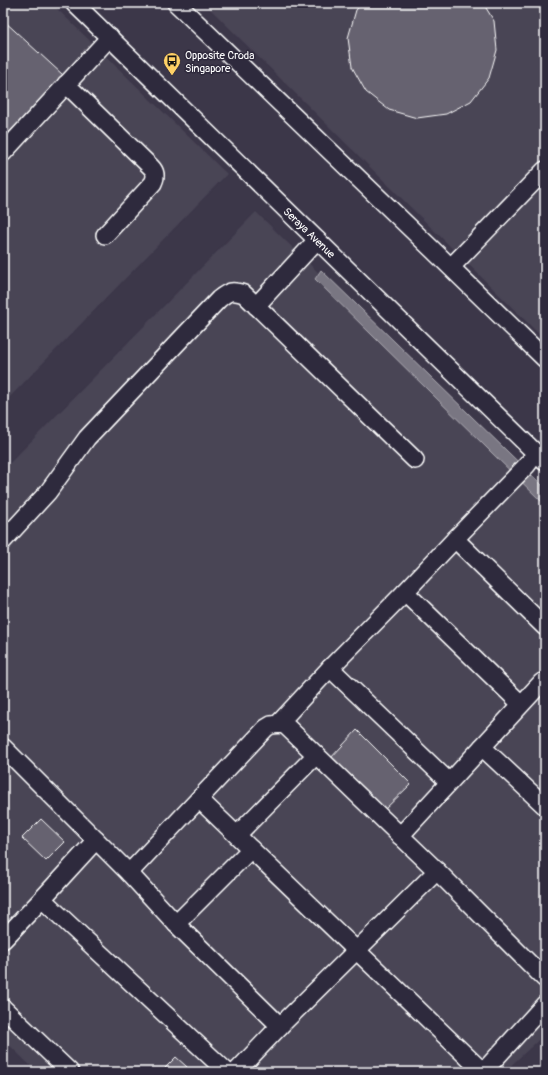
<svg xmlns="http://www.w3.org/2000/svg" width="548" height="1075" font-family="Pangolin,sans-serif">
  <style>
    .built { fill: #494455 }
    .water { fill: #797682; stroke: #afadb4 }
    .building { fill: #666270; stroke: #fff }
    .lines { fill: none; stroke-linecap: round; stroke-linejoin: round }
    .minor-casing { stroke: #fff; stroke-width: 20 }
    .minor { stroke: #2f2a3d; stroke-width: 17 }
    .labels { text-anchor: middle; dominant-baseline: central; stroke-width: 3; stroke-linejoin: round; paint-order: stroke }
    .poi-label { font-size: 11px; fill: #fff; stroke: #2f2a3d; text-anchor: start }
    .street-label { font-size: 11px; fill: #fff; stroke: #2f2a3d }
  </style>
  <rect width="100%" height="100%" fill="#3c3749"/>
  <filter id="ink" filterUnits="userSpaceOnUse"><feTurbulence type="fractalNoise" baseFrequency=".025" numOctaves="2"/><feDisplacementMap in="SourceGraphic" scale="8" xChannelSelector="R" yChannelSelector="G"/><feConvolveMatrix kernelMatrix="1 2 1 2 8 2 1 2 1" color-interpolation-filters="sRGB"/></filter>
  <g filter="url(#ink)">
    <g class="built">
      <polygon points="3,3 51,3 227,174 3,404"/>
      <polygon points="204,3 545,3 545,340"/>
      <polygon points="256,212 545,493 545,1034 504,1072 37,1072 3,1039 3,470"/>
    </g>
    <polygon class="water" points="321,270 545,488 545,505 315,279"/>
    <g class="building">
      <polygon points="362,3 483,3 494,21 497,50 489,78 471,101 446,114 417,118 389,110 366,92 352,67 348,38 356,10"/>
      <polygon points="3,20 63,75 3,139"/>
      <polygon points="357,730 411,784 382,812 328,761"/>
      <polygon points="41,819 65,842 46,861 22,838"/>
      <polygon points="176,1057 187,1067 183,1072 169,1072 165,1068"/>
    </g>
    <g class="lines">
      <defs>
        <g id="minor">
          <polyline points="74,3 545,462"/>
          <polyline points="176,3 434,251 545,359"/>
          <path d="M66,84L151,167C156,172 156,177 153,183L105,235"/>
          <polyline points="3,153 110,37"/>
          <polyline points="451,267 545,170"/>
          <polyline points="256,306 317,240"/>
          <polyline points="455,539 545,627"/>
          <path d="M3,541L48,492L87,438L219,299C229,291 232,290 244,294L415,460"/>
          <polyline points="405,592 521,704"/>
          <polyline points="330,668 449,782"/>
          <polyline points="278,724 330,668 405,592 455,539 527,465 536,453"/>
          <polyline points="3,747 129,873 176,924 280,1026"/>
          <polyline points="482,747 545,806"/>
          <polyline points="199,799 483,1072 545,1004"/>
          <polyline points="237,835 316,755"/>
          <polyline points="400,836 542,682"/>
          <polyline points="129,873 266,728 271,725 284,724 437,871 545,979"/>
          <polyline points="42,899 227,1072"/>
          <polyline points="176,924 251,849"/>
          <polyline points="3,940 42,899 96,840"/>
          <polyline points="3,1008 70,1072"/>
          <polyline points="236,1072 280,1026 437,871"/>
        </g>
      </defs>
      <use href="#minor" class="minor-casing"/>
      <use href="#minor" class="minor"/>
    </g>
  </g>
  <defs>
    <symbol id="bus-pin" viewBox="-11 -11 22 30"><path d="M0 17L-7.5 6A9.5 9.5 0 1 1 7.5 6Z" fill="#ffd166" stroke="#2f2a3d"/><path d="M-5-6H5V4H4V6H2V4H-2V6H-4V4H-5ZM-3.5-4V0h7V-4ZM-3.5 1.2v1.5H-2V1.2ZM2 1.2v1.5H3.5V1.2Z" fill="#111"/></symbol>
  </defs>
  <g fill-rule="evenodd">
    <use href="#bus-pin" x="162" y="51" width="20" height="27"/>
  </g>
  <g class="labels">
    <g class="poi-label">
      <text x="185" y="55">Opposite Croda<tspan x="185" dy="13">Singapore</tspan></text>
    </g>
    <g class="street-label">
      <text transform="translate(309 233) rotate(44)">Seraya Avenue</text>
    </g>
  </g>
  <rect width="548" height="1075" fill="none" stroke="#2f2a3d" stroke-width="16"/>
  <rect x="8" y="8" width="532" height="1059" fill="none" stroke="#fff" stroke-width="1.5" filter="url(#ink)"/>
</svg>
